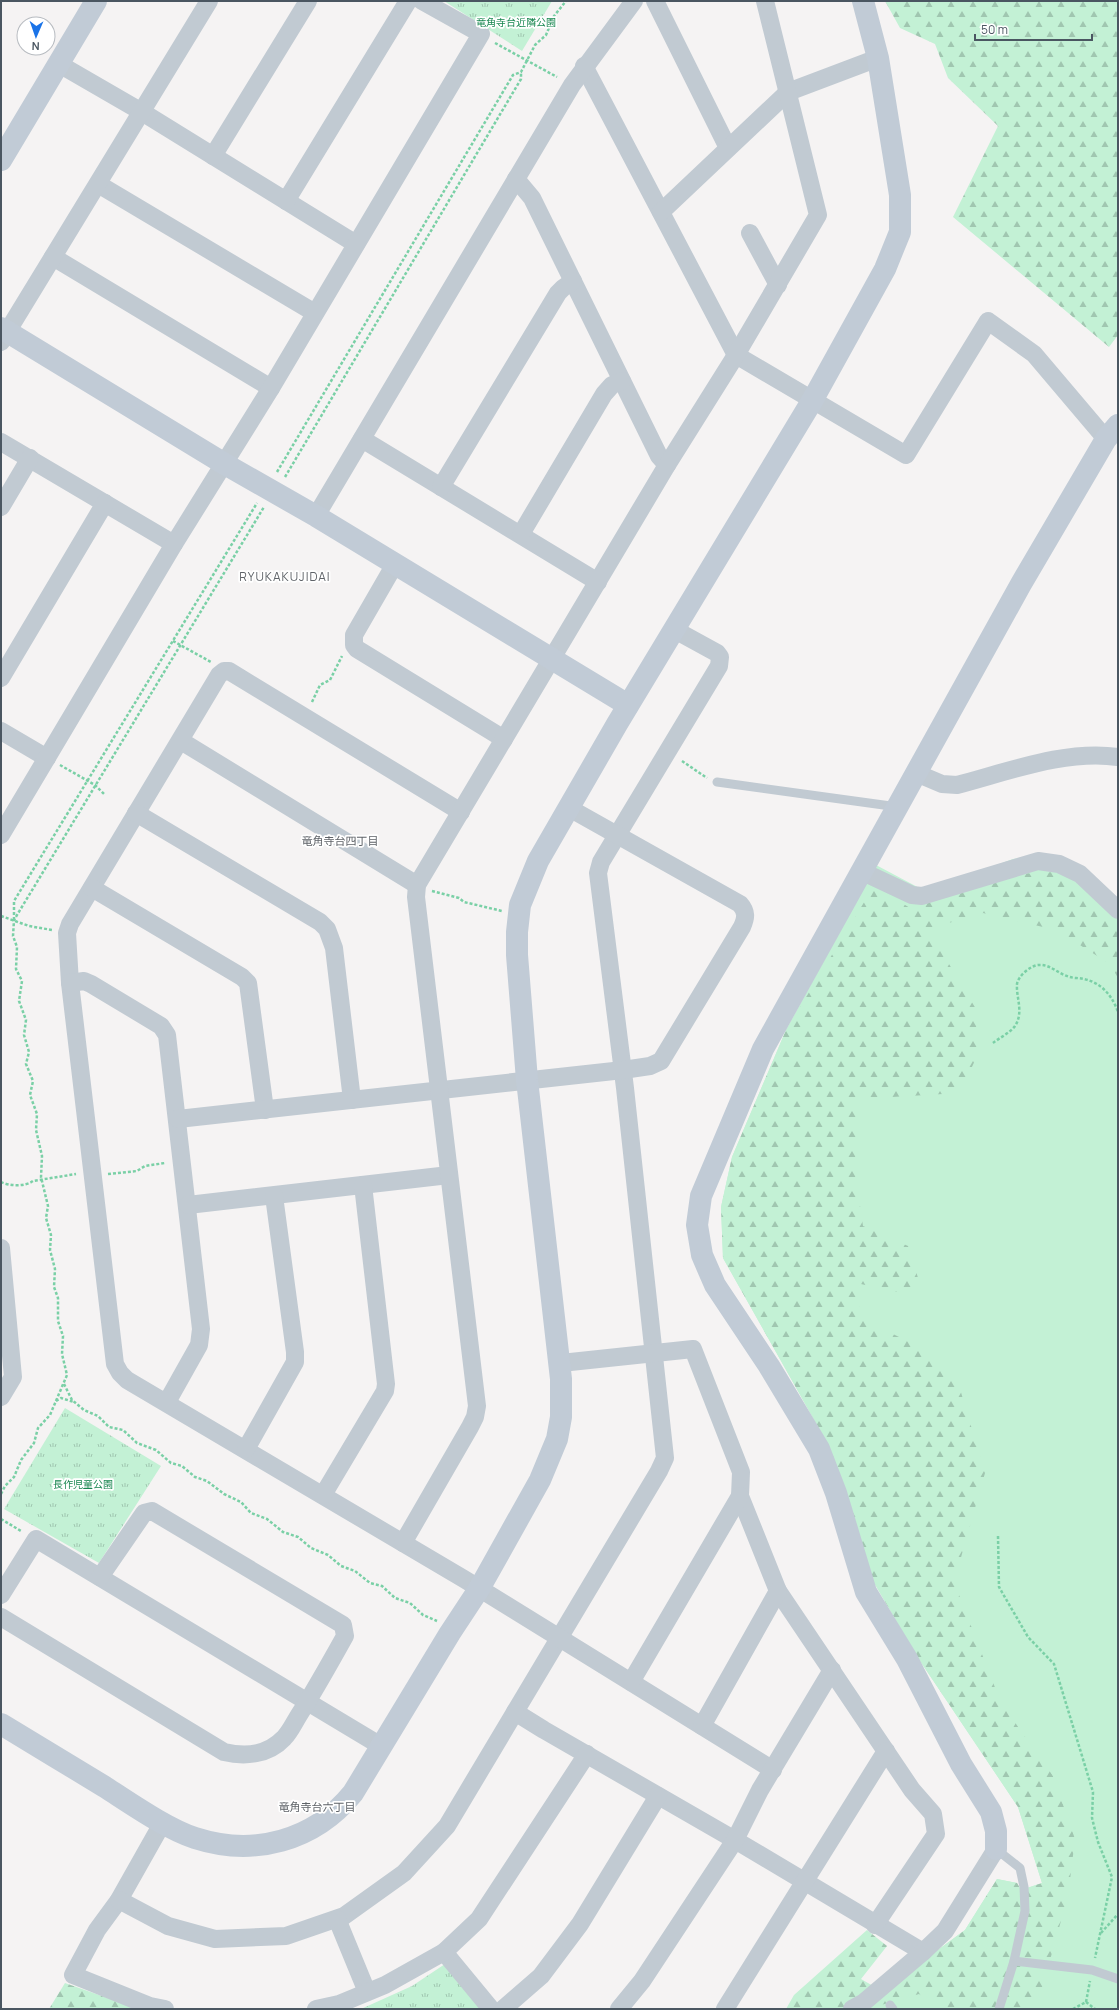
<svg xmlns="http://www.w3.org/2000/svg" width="1119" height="2010" font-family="Manrope,'Noto Sans JP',sans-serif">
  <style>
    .green { fill: #c3f1d5 }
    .forest { fill: url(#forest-firs) }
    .park { fill: url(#park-tufts) }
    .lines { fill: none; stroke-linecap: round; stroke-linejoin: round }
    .path { stroke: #7ad0a6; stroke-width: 2.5; stroke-dasharray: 3 2; stroke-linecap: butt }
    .lane { stroke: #c1cad2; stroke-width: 9 }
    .street { stroke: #c1cad2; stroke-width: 18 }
    .secondary { stroke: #c1cbd6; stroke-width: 22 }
    .labels { text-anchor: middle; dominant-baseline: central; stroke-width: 3.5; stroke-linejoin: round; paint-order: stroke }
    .park-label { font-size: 10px; fill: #17864f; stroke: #fff }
    .neighbourhood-label { font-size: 11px; fill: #5f6368; stroke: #fff }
    .quarter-label { font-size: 12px; letter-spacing: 1px; fill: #5f6368; stroke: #fff }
  </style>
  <defs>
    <pattern id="forest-firs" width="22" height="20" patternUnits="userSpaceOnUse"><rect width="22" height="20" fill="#c3f1d5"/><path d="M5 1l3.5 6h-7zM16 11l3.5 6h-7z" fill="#a0c6b0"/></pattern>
    <pattern id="park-tufts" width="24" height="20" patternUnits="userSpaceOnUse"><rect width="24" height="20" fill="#c3f1d5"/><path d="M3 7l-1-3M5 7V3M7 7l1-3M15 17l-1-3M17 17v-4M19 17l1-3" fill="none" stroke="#a0c6b0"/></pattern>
  </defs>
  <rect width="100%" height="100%" fill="#f5f3f3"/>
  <polygon class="green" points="1038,854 1118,898 1118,2009 863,2009 882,1991 965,1930 997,1879 1017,1883 1021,1890 1042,1883 1018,1807 916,1655 830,1448 723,1258 721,1207 732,1157 786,1030 876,865 925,891 1013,859"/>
  <g class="forest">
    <polygon points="885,1 1118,1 1118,335 1109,347 953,217 998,126 948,78 935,44 900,28"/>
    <polygon points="1055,872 1082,889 1118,928 1118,978 1110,964 1056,930 983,913 928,929 976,1009 977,1056 960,1093 858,1099 855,1172 863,1226 908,1246 919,1281 910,1295 852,1282 863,1319 929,1352 960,1389 985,1473 954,1582 1001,1703 1053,1776 1075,1839 1068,1896 1039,1999 1031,2009 942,2009 919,1994 881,2005 876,2009 786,2009 794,1995 867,1930 887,1946 861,1979 882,1991 965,1930 997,1879 1017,1883 1021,1890 1042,1883 1018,1807 916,1655 874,1583 830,1448 723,1258 721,1207 732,1157 786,1030 874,886 910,908 1014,874"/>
    <polygon points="65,1983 139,2009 49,2009"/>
  </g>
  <g class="park">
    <polygon points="444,1 552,1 522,51"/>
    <polygon points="65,1408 161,1466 99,1563 4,1509"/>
    <polygon points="445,1964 482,2009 361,2009 412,1986"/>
  </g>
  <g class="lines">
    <g class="path">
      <polyline points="495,43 557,77"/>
      <polyline points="277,472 513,75 521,72 535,45 546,35 554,16 566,1"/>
      <polyline points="285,477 521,79 521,72"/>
      <polyline points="173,641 211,662"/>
      <polyline points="312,702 320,685 330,680 342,656"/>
      <polyline points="682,761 707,778"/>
      <polyline points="60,765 95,785 104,794"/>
      <polyline points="432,891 459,898 464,902 502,911"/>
      <polyline points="1,916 29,926 52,930"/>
      <polyline points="14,920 14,901 257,503"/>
      <path d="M993,1043C999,1038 1010,1033 1015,1026C1024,1012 1016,998 1017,984C1018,976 1031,965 1039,965C1052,964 1060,977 1076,978C1097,979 1111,992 1118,1012"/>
      <polyline points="108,1174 137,1171 145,1166 165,1163"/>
      <path d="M1,1182C9,1186 25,1187 33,1181L76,1174"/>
      <polyline points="64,1384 72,1400 84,1410 98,1416 109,1427 123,1430 137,1443 156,1450 171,1463 182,1466 195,1477 207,1481 224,1494 241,1502 251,1513 267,1519 283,1532 298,1537 311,1548 328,1555 341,1566 355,1571 370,1583 382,1586 395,1598 410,1603 423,1615 437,1621"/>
      <polyline points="56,1401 61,1398 74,1402"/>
      <polyline points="1,1494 5,1486 14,1477 21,1460 34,1443 38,1428 50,1415 67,1375 62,1354 63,1336 58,1321 58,1298 54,1287 55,1269 50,1250 51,1235 46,1218 48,1206 41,1177 42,1156 36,1130 37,1114 30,1095 33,1081 26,1064 29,1052 24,1035 26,1020 19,1001 22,981 16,969 17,947 13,936 14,920 264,507"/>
      <polyline points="1,1519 21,1531"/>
      <polyline points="998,1536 999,1587 1028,1637 1054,1664 1093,1792 1092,1818 1098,1842 1112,1877 1095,1958"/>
      <polyline points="1101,1933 1118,1914"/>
      <polyline points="1086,2002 1090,1981"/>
      <polyline points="1086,2002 1095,2009"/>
      <polyline points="1073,2009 1086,2002"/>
    </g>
    <g class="lane">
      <polyline points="717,782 898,807"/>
      <polyline points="996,1849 1020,1868 1024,1887 1025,1911 1014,1961 999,2009"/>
      <polyline points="1014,1961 1092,1970 1118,1979"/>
      <polyline points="890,2005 893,2009"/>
    </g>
    <g class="street">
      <polyline points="655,1 728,148"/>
      <polyline points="59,64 142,112 356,244"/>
      <polyline points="584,66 736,355 906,455 988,321 1034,354 1106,439"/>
      <polyline points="213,156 308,1"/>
      <polyline points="516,179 532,198 659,456 667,465"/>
      <polyline points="98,184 315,313"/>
      <polyline points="286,201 408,1"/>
      <polyline points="661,212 788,92 878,58"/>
      <polyline points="750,233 778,285"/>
      <polyline points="53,257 271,388"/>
      <polyline points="1,342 209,1"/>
      <polyline points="362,439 598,582"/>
      <polyline points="1,442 174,544"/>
      <polyline points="441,487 558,293 563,288 573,281"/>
      <polyline points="1,507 30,458"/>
      <polyline points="316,516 572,85 634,1"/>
      <polyline points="521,534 604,394 612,385 622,381"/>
      <polyline points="395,564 354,635 354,645 357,649 504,739"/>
      <polyline points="675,630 717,653 720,657 719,666 601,862 598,873 625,1088 665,1458 659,1471 515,1712 544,1730 735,1840 923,1952"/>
      <polyline points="1,678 105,503"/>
      <polyline points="1,731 47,758"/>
      <polyline points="181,741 417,885"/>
      <path d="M916,773L942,784L957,785C1007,772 1067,749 1118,757"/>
      <polyline points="461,812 229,671 224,671 219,675 70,924 67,933 70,983 115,1364 120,1373 127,1380 464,1579 773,1770"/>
      <polyline points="136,813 320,922 327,929 334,948 352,1100"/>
      <polyline points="1,835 174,544 271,388 481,34 422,1"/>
      <polyline points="861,871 912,895 922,896 1038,861 1059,864 1080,874 1118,910"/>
      <polyline points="92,888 242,977 248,983 265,1110"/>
      <polyline points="70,983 84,981 91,984 161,1026 167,1035 201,1329 199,1345 167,1402"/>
      <path d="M178,1119L623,1070L650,1066L661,1061L742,927C746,918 747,912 740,904L569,808"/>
      <polyline points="188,1205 449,1175"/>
      <polyline points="1,1248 13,1377 1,1397"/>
      <polyline points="561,1363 693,1349 741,1472 740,1496 778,1591 912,1790 933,1814 936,1834 875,1925"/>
      <polyline points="246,1449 295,1362 295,1352 274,1196"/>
      <polyline points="323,1495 385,1391 386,1384 363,1185"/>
      <polyline points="403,1543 470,1427 475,1417 477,1406 416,897 417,885 667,465 736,355 818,215 765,1"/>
      <polyline points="1,1595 36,1539 381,1746"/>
      <path d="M1,1617L224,1752C245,1757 268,1755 284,1738C290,1732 294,1723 299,1715C315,1690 330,1663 345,1636L343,1625L152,1511L144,1513L100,1577"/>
      <polyline points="631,1682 740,1496"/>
      <polyline points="702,1726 778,1591"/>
      <polyline points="163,1822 119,1900 97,1930 73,1975 150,2006 165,2009"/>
      <polyline points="119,1900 168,1926 215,1939 286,1936 344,1916 404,1873 447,1826 515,1712"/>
      <polyline points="337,1919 367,1992"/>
      <polyline points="444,1952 491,2009"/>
      <polyline points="316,2009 339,2004 385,1985 444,1952 479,1919 587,1754"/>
      <polyline points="503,2009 541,1976 580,1924 658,1796"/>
      <polyline points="619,2009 642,1981 735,1840 760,1790 832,1670"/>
      <polyline points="725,2009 886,1751"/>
      <polyline points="852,2009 863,2003 923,1952 945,1931 996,1849"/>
    </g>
    <g class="secondary">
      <polyline points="1,160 96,1"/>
      <polyline points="1,328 223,463 316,516 628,705"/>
      <path d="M1,1724C36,1745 70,1766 105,1787C130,1803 167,1829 195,1838C254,1857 314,1841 353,1793L450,1633L479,1589L540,1480L557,1439L561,1417V1379L527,1080L517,955V932L520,905L538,861L617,724L812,401L885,269L900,232V195L878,58L863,1"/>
      <polyline points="996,1849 996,1831 991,1812 961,1764 907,1659 866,1592 836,1493 819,1449 769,1366 715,1285 702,1255 697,1225 701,1196 763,1049 1021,584 1106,439 1118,425"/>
    </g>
  </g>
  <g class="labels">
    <g class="park-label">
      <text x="516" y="22">竜角寺台近隣公園</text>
      <text x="83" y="1484">長作児童公園</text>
    </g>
    <g class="neighbourhood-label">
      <text x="340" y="840">竜角寺台四丁目</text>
      <text x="317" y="1806">竜角寺台六丁目</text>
    </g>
    <g class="quarter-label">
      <text x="285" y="576">RYUKAKUJIDAI</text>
    </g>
  </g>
  <rect width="1119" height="2010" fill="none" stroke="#4a5661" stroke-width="4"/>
  <g transform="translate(36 36) rotate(182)"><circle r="19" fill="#ffffff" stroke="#b7bbc0"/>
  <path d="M0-3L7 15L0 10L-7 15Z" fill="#1a73e8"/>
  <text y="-6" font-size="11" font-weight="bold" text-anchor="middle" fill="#4a5661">N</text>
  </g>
  <path d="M975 34v6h117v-6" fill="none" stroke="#4a5661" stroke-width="2"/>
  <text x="981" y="34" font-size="12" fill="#4a5661" stroke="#ffffff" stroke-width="3" paint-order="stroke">50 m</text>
</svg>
